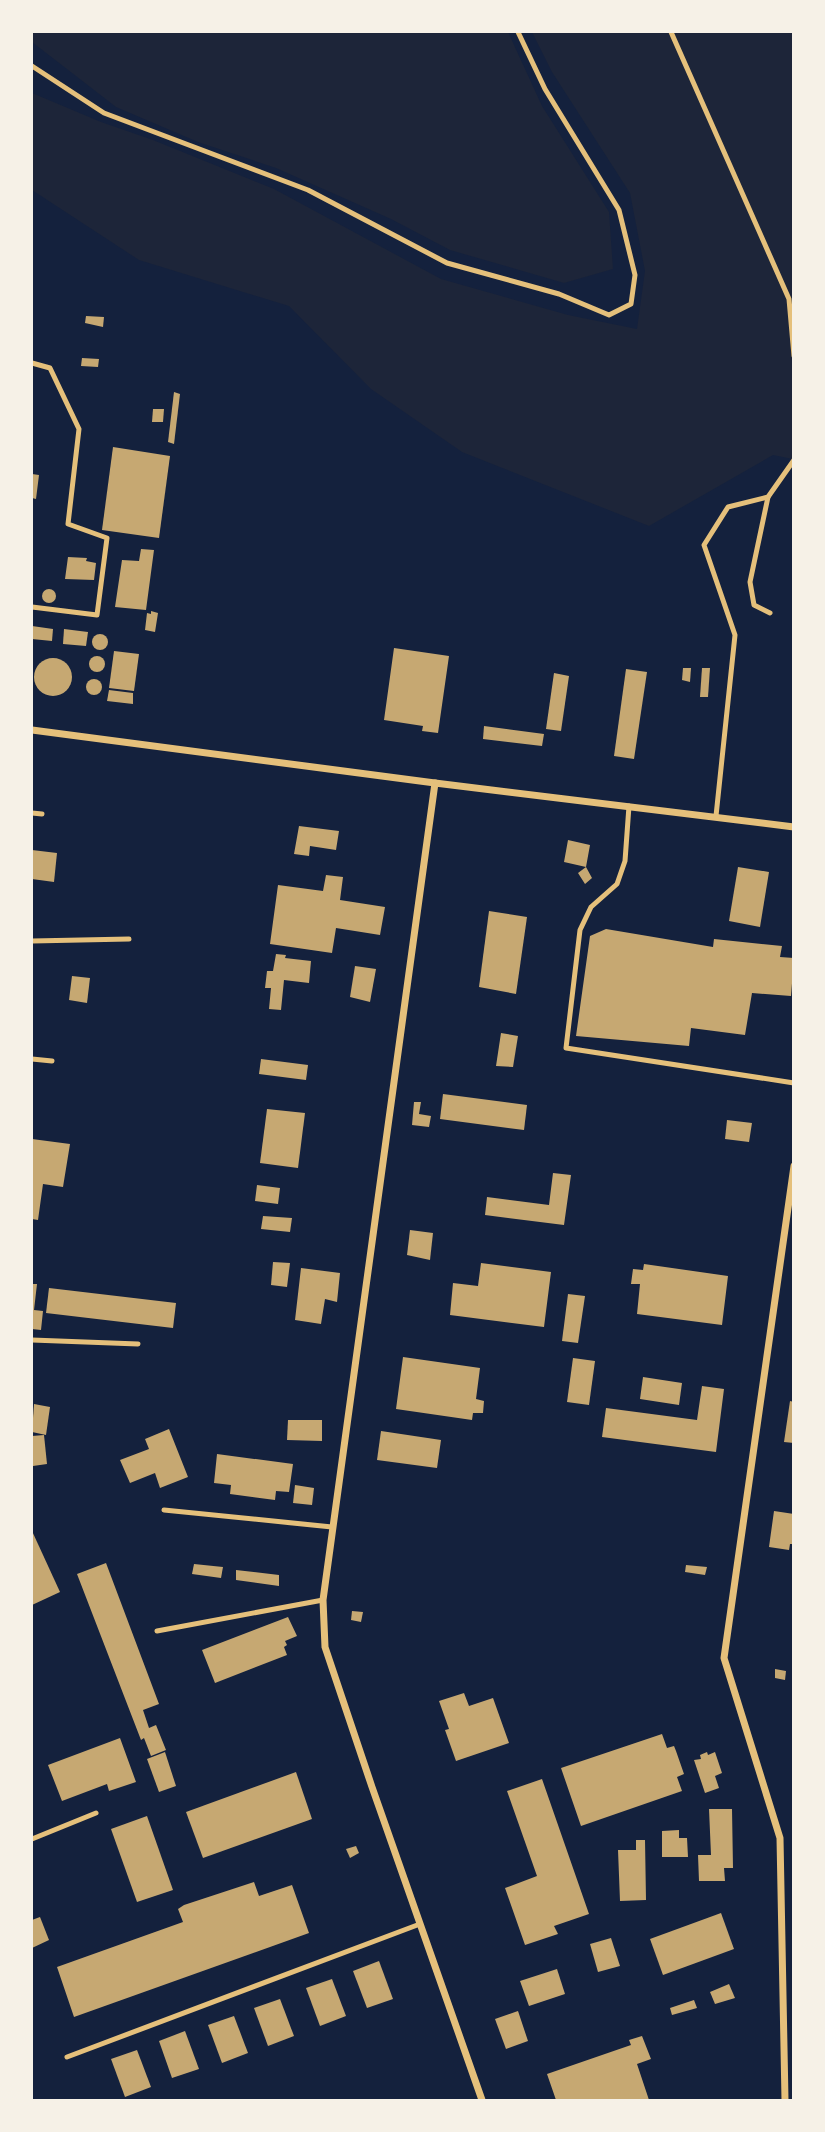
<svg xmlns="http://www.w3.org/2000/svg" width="825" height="2132" font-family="'Times New Roman',serif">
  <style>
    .green { fill: #1d2539 }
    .building { fill: #c6a872 }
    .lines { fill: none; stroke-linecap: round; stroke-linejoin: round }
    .service { stroke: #e5c07b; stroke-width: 5 }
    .minor { stroke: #e5c07b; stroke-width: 7 }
  </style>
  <rect width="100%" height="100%" fill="#14213d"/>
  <g class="green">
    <polygon points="32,32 508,32 542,106 609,212 613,269 564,283 450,250 391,219 276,168 198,142 116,107 32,42"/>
    <polygon points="532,32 793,32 793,459 773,455 649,526 462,452 371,389 289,306 139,260 32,190 32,93 101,122 153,140 274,189 441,279 568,315 637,329 645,271 630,193 552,72"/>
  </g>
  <g class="building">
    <polygon points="86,316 104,317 103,327 85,323"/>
    <polygon points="82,358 99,359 98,367 81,366"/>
    <polygon points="174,392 180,394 174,444 168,442"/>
    <polygon points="153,409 164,409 163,422 152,422"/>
    <polygon points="113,447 170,456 159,538 102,530"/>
    <polygon points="32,474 39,475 36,499 32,498"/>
    <polygon points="141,549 154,550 146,610 115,607 122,560 139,561"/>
    <polygon points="68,557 87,558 86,561 96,563 94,580 65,579"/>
    <circle cx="49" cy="596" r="7"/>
    <polygon points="151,611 158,613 155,632 145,630 147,613 151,614"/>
    <polygon points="32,626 53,629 52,641 32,639"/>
    <polygon points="64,629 88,632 86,646 63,644"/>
    <circle cx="100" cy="642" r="8"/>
    <polygon points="394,648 449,656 438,733 422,731 423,726 384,720"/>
    <polygon points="114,651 139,654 134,691 109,688"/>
    <circle cx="97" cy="664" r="8"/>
    <circle cx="53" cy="677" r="19"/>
    <polygon points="683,668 691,668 690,682 682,680"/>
    <polygon points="702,668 710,668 708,697 700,697"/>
    <polygon points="626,669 647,672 634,759 614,756"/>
    <polygon points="554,673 569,676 561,731 546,729"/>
    <circle cx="94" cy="687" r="8"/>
    <polygon points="109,690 133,693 133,704 107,701"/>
    <polygon points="484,726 544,734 542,746 483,739"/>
    <polygon points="299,826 339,831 336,850 310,846 309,856 294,854"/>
    <polygon points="568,840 590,845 586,867 592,878 585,884 578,873 586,867 564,862"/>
    <polygon points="32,850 57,853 54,882 32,879"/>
    <polygon points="738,867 769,872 760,927 729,921"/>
    <polygon points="326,875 343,877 340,900 385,907 380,935 336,928 332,953 270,944 278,885 323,891"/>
    <polygon points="489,911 527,917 516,994 479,987"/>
    <polygon points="606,929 713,947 714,939 782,946 780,957 794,958 791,996 752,993 745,1035 691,1028 689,1046 576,1036 590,936"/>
    <polygon points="276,954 286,955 285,958 311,961 309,983 284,980 281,1010 269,1009 271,988 265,988 267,971 273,971"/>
    <polygon points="355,966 376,969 370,1002 350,997"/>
    <polygon points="72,976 90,978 87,1003 69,1000"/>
    <polygon points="501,1033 518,1036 513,1067 496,1066"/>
    <polygon points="261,1059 308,1065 306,1080 259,1074"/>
    <polygon points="443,1094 527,1105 524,1130 440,1119"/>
    <polygon points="414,1102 421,1102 419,1114 431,1116 429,1127 412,1125"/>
    <polygon points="267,1109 305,1113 298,1168 260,1163"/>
    <polygon points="727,1120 752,1123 749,1142 725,1139"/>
    <polygon points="32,1139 70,1144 63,1187 43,1184 38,1220 32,1219"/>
    <polygon points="553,1173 571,1175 564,1225 485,1215 487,1197 549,1205"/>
    <polygon points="257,1185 280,1188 278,1204 255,1201"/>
    <polygon points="263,1216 292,1218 290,1232 261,1229"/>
    <polygon points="410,1230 433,1233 430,1260 407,1255"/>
    <polygon points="273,1262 290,1263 287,1287 271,1285"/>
    <polygon points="481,1263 551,1272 544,1327 450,1315 453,1283 478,1286"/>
    <polygon points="644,1264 728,1276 722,1325 637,1314 640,1284 631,1284 633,1269 643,1270"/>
    <polygon points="301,1268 340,1273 337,1302 325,1299 321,1324 295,1320"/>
    <polygon points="32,1284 37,1284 34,1310 43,1311 41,1330 32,1329"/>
    <polygon points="49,1288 176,1303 173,1328 46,1313"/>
    <polygon points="568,1294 585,1296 578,1343 562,1341"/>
    <polygon points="403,1357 480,1368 476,1399 484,1401 483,1413 473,1413 472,1420 396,1409"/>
    <polygon points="573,1358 595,1361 589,1405 567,1402"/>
    <polygon points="643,1377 682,1383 679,1405 640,1399"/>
    <polygon points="702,1386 724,1389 716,1452 602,1437 606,1408 697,1420"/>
    <polygon points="790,1401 794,1402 794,1443 784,1442"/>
    <polygon points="34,1404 50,1407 46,1435 32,1432"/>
    <polygon points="288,1420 322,1420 322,1441 287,1440"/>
    <polygon points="169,1429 188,1477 160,1488 155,1473 130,1483 120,1460 149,1449 145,1439"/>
    <polygon points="381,1431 441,1440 437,1468 377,1460"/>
    <polygon points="44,1435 47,1464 33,1466 32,1436"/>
    <polygon points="217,1454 293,1464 289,1492 276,1491 275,1500 230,1494 231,1485 214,1483"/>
    <polygon points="295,1485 314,1488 312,1505 293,1503"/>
    <polygon points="774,1511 794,1514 794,1544 790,1544 789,1550 769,1547"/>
    <polygon points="32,1531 60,1592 32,1605"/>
    <polygon points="106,1563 159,1704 143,1710 149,1728 156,1725 166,1750 151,1756 144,1738 141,1740 77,1574"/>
    <polygon points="194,1564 223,1567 221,1578 192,1574"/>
    <polygon points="686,1565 707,1567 705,1575 685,1572"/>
    <polygon points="236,1570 279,1575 279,1586 236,1580"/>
    <polygon points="352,1611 363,1612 361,1622 351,1620"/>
    <polygon points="288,1617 297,1636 285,1641 287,1645 284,1647 287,1655 215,1683 202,1650"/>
    <polygon points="775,1669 786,1671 785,1680 775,1678"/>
    <polygon points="464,1693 469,1706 493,1698 509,1743 456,1761 445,1730 449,1729 439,1701"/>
    <polygon points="662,1734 667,1748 674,1746 676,1751 684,1774 677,1777 682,1791 581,1826 561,1768"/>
    <polygon points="120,1738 136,1782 109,1791 107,1784 62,1801 48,1765"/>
    <polygon points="165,1752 176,1786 159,1792 147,1759"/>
    <polygon points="707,1752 708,1755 715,1752 722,1773 715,1776 719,1788 705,1793 694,1760 701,1759 700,1755"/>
    <polygon points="296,1772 312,1819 203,1858 186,1812"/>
    <polygon points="542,1779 589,1914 554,1926 558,1934 525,1945 505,1888 537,1876 507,1791"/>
    <polygon points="709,1809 732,1809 733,1868 724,1868 725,1881 699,1881 698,1855 711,1855"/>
    <polygon points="147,1816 173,1890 137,1902 111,1829"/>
    <polygon points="679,1830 679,1838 687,1838 688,1857 662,1857 662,1831"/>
    <polygon points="636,1840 645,1840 646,1900 620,1901 618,1850 636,1850"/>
    <polygon points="356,1846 359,1853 350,1858 346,1849"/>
    <polygon points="254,1882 259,1896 292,1885 309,1933 74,2017 57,1967 183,1922 178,1909 184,1905"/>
    <polygon points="721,1913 734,1949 663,1975 650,1939"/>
    <polygon points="40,1917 49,1940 32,1948 32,1920"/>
    <polygon points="611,1938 620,1966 598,1972 590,1944"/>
    <polygon points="379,1961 393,1999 367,2008 353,1971"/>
    <polygon points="557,1969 565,1994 529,2006 520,1981"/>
    <polygon points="332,1979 346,2016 320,2026 306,1988"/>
    <polygon points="729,1984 735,1998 715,2004 710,1992"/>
    <polygon points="280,1999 294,2036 268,2046 254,2008"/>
    <polygon points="694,2000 697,2008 672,2015 670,2008"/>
    <polygon points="518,2011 528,2041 506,2049 495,2019"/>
    <polygon points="234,2016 248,2053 222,2063 208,2025"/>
    <polygon points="185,2031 199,2069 172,2078 159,2041"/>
    <polygon points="642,2036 651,2059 637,2064 649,2100 556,2100 547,2074 631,2045 629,2040"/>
    <polygon points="137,2050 151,2087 125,2097 111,2059"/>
  </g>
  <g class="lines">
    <g class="service">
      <polyline points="671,32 789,299 794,356"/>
      <polyline points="32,66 104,113 308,190 447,263 559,294 609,315 631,304 635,275 619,210 545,89 518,32"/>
      <polyline points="32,363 50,368 79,429 68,524 107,538 97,615 32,607"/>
      <polyline points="768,497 750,582 754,605 770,613"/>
      <polyline points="629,806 625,861 617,884 591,907 580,930 566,1048 794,1083"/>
      <polyline points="32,813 42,814"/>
      <polyline points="716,816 735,635 704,545 728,507 768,497 794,460"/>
      <polyline points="32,941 129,939"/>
      <polyline points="32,1059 52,1061"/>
      <polyline points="32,1340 138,1344"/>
      <polyline points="164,1510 332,1527"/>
      <polyline points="157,1631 323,1600"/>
      <polyline points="32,1839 96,1813"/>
      <polyline points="67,2057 420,1924"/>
    </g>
    <g class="minor">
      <polyline points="32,730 435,783 794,827"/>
      <polyline points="435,783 323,1600 325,1647 372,1787 482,2100"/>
      <polyline points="785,2100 780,1838 724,1658 794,1166"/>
    </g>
  </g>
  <rect width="825" height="2132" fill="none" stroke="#f6f1e7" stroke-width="66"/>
</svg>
